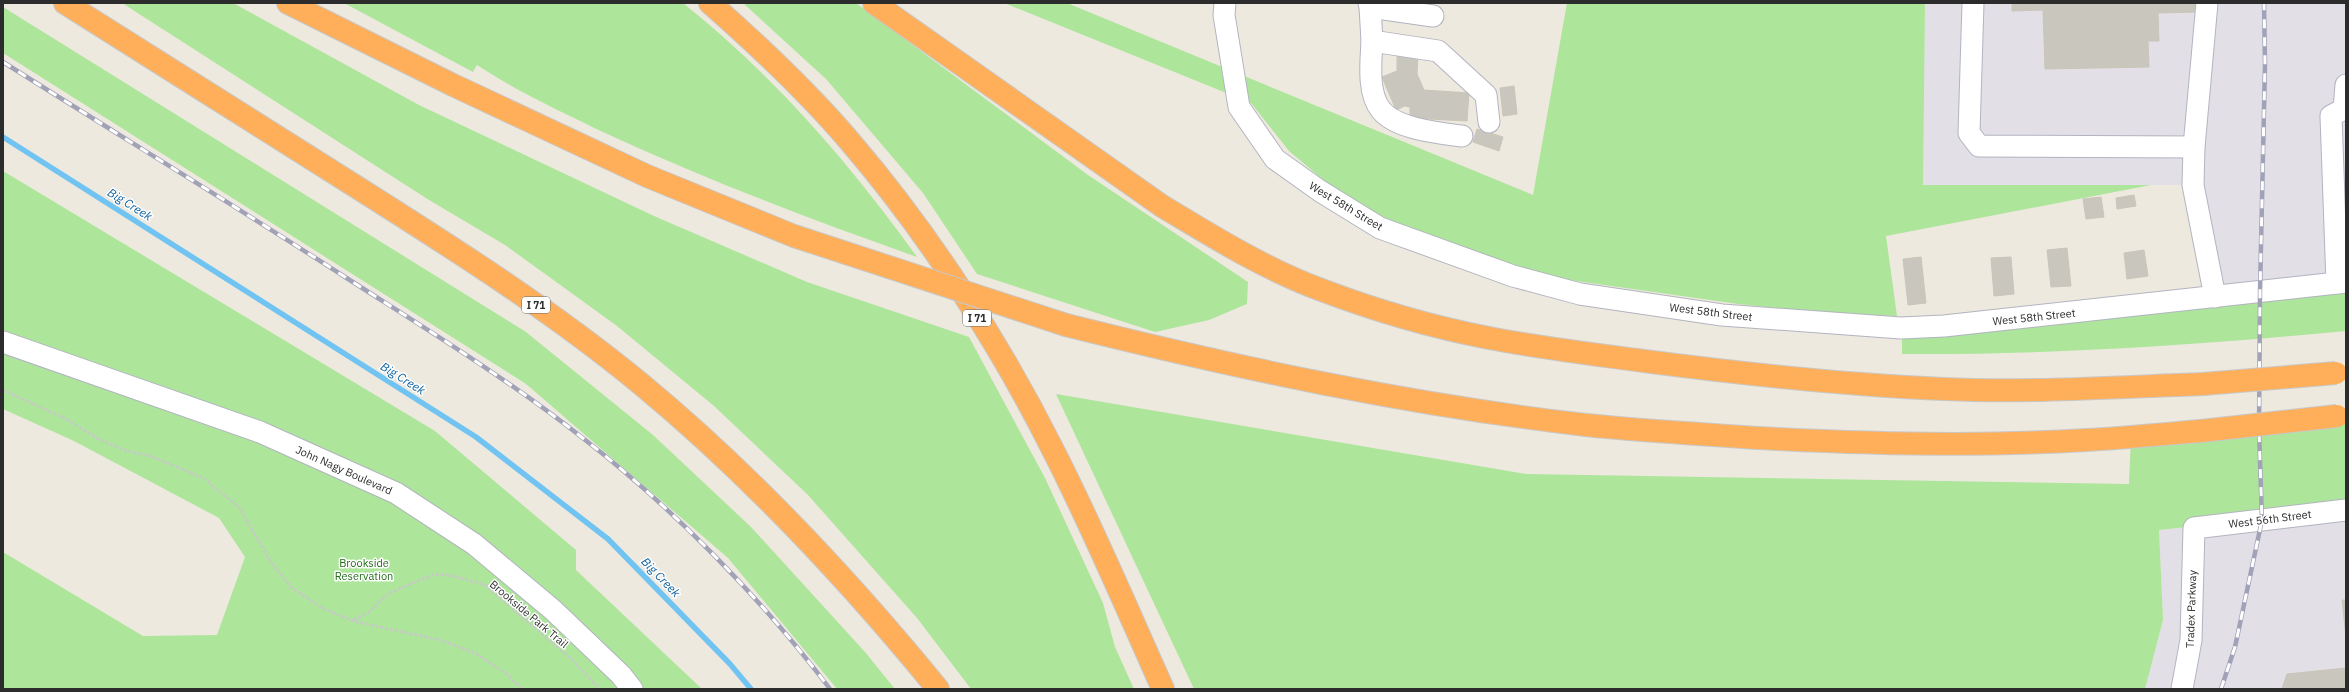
<svg xmlns="http://www.w3.org/2000/svg" width="2349" height="692" font-family="'IBM Plex Sans',sans-serif">
  <style>
    .industrial { fill: #e2dfe7 }
    .green { fill: #ade59b }
    .lines { fill: none; stroke-linecap: round; stroke-linejoin: round }
    .stream { stroke: #71c4f1; stroke-width: 5.5 }
    .building { fill: #c9c7bd; stroke: #cac5b8 }
    .minor-casing { stroke: #b2b4c0; stroke-width: 23 }
    .highway-casing { stroke: #c8c8c8; stroke-width: 24 }
    .path { stroke: #c8c8c8; stroke-width: 2.5; stroke-dasharray: 3 2; stroke-linecap: butt }
    .minor { stroke: #fff; stroke-width: 21 }
    .highway { stroke: #ffaf59; stroke-width: 22 }
    .rail-casing { stroke: #a1a2b7; stroke-width: 4.5 }
    .rail { stroke: #fff; stroke-width: 3; stroke-dasharray: 9; stroke-linecap: butt }
    .highway-bridge-casing { stroke: #c8c8c8; stroke-width: 24; stroke-linecap: butt }
    .highway-bridge { stroke: #ffaf59; stroke-width: 22 }
    .labels { text-anchor: middle; dominant-baseline: central; stroke-width: 3; stroke-linejoin: round; paint-order: stroke }
    .shield { fill: #fff; stroke: #6b6b6b; stroke-width: 1 }
    .shield-label { font-size: 10px; font-weight: bold; fill: #2c2c2c }
    .street-label { font-size: 11px; fill: #2c2c2c; stroke: #fff }
    .park-label { font-size: 11px; fill: #236c1a; stroke: #fff }
    .water-label { font-size: 12px; font-style: italic; fill: #0b61a1; stroke: #fff }
  </style>
  <rect width="100%" height="100%" fill="#eee9df"/>
  <g class="industrial">
    <polygon points="1925,3 2346,3 2346,282 2215,297 2192,185 1923,185"/>
    <polygon points="2346,510 2346,689 2145,689 2163,620 2159,530"/>
  </g>
  <g class="green">
    <polygon points="122,3 233,3 419,105 654,216 807,282 969,337 1045,478 1103,603 1115,647 1134,689 971,689 917,618 808,495 714,406 617,326 505,245 429,200"/>
    <path d="M344,3H683C775,77 848,161 917,257C812,220 707,180 605,133C562,112 518,92 477,65L473,72Z"/>
    <polygon points="743,3 856,3 1088,175 1248,282 1247,304 1209,320 1155,332 977,274 923,193 826,79"/>
    <polygon points="1004,3 1067,3 1533,195 1567,3 1925,3 1923,185 2151,185 1886,236 1897,316 1838,314 1738,304 1555,278 1492,260 1403,226 1362,207 1321,178 1289,151 1251,103"/>
    <polygon points="3,7 526,332 653,435 751,527 865,652 895,689 837,689 728,558 526,384 3,53"/>
    <polygon points="3,171 435,431 576,550 576,570 702,689 3,689 3,552 143,636 217,635 245,557 219,518 74,441 3,409"/>
    <path d="M2346,288V331C2198,345 2050,355 1902,354V337Z"/>
    <polygon points="1056,394 1526,474 2129,484 2131,436 2346,415 2346,510 2159,530 2163,620 2145,689 1194,689"/>
  </g>
  <g class="lines">
    <polyline class="stream" points="3,137 476,437 608,539 730,664 751,689"/>
  </g>
  <g class="building">
    <polygon points="2012,3 2195,3 2195,12 2158,13 2159,41 2148,41 2149,67 2045,69 2043,10 2012,11"/>
    <polygon points="1418,54 1417,74 1424,90 1469,93 1467,121 1410,118 1410,107 1405,106 1396,110 1382,77 1397,71 1397,55"/>
    <polygon points="1514,86 1517,114 1503,116 1500,88"/>
    <polygon points="1477,129 1503,137 1499,151 1473,142"/>
    <polygon points="2134,195 2136,206 2117,209 2116,198"/>
    <polygon points="2101,197 2104,217 2086,219 2083,199"/>
    <polygon points="2067,248 2071,286 2051,287 2047,250"/>
    <polygon points="2144,250 2148,276 2127,279 2124,253"/>
    <polygon points="1921,257 1926,303 1908,305 1903,259"/>
    <polygon points="2011,257 2014,294 1994,296 1991,258"/>
    <polygon points="2342,600 2346,600 2346,637"/>
    <polygon points="2346,668 2346,689 2282,689 2287,674"/>
  </g>
  <g class="lines">
    <defs>
      <g id="minor">
        <polyline points="1225,3 1224,15 1239,107 1275,159 1320,191 1380,228 1513,276 1580,294 1722,315 1901,328 1944,326 2346,282"/>
        <polyline points="1369,3 1370,7 1433,16"/>
        <polyline points="1973,3 1969,133 1979,146 2194,147"/>
        <polyline points="2207,3 2194,147 2193,185 2215,297"/>
        <polyline points="1370,7 1372,41 1438,51 1486,95 1489,122"/>
        <path d="M1372,41C1371,61 1367,93 1381,110C1396,129 1439,133 1462,136"/>
        <polyline points="2337,283 2331,116 2344,109 2346,85"/>
        <polyline points="3,342 260,432 396,493 474,544 553,610 621,675 632,689"/>
        <polyline points="2182,689 2191,640 2194,528 2346,510"/>
      </g>
      <g id="highway">
        <path d="M65,3C162,64 258,125 355,186C453,248 551,310 641,384C751,475 848,579 938,689"/>
        <polyline points="288,3 453,85 647,176 794,236"/>
        <path d="M710,3C760,47 809,93 852,144C929,234 1000,344 1053,450C1093,528 1127,609 1163,689"/>
        <path d="M874,3L1162,206C1212,236 1263,268 1319,289C1374,310 1432,327 1489,338C1541,348 1592,354 1644,361C1744,374 1844,385 1944,389C2030,393 2117,387 2203,384"/>
        <path d="M1066,325C1238,368 1410,405 1586,425C1643,431 1701,434 1758,438C1867,444 1977,447 2086,440C2125,438 2163,434 2201,431"/>
      </g>
    </defs>
    <use href="#minor" class="minor-casing"/>
    <use href="#highway" class="highway-casing"/>
    <g class="path">
      <polyline points="3,390 66,419 97,438 124,450 153,457 203,478 239,507 272,564 291,587 322,608 353,621 440,640 475,653 506,673 522,689"/>
      <polyline points="354,620 369,612 389,593 435,574 454,576 485,585 569,657 600,689"/>
    </g>
    <use href="#minor" class="minor"/>
    <use href="#highway" class="highway"/>
    <defs>
      <g id="rail">
        <path d="M3,62C117,134 232,204 345,277C426,329 508,379 584,439C673,508 762,599 830,689"/>
        <polyline points="2221,689 2235,647 2262,520 2259,430 2260,292 2265,64 2264,3"/>
      </g>
    </defs>
    <use href="#rail" class="rail-casing"/>
    <use href="#rail" class="rail"/>
    <defs>
      <g id="highway-bridge">
        <polyline points="794,236 1066,325"/>
        <polyline points="2203,384 2336,373"/>
        <polyline points="2201,431 2337,416"/>
      </g>
    </defs>
    <use href="#highway-bridge" class="highway-bridge-casing"/>
    <use href="#highway-bridge" class="highway-bridge"/>
  </g>
  <g class="labels">
    <g class="shield">
      <rect x="522" y="297" width="28" height="16" rx="3"/>
      <rect x="963" y="310" width="28" height="16" rx="3"/>
    </g>
    <g class="shield-label">
      <text x="536" y="305">I 71</text>
      <text x="977" y="318">I 71</text>
    </g>
    <g class="street-label">
      <text transform="translate(1346 206) rotate(31)">West 58th Street</text>
      <text transform="translate(1711 312) rotate(7)">West 58th Street</text>
      <text transform="translate(2034 317) rotate(-6)">West 58th Street</text>
      <text transform="translate(344 470) rotate(24)">John Nagy Boulevard</text>
      <text transform="translate(2270 519) rotate(-7)">West 56th Street</text>
      <text transform="translate(2191 609) rotate(-88)">Tradex Parkway</text>
      <text transform="translate(529 614) rotate(40)">Brookside Park Trail</text>
    </g>
    <g class="park-label">
      <text x="364" y="563">Brookside<tspan x="364" dy="13">Reservation</tspan></text>
    </g>
    <g class="water-label">
      <text transform="translate(130 204) rotate(32)">Big Creek</text>
      <text transform="translate(403 378) rotate(32)">Big Creek</text>
      <text transform="translate(661 577) rotate(46)">Big Creek</text>
    </g>
  </g>
  <rect width="2349" height="692" fill="none" stroke="#2c2c2c" stroke-width="8"/>
</svg>
